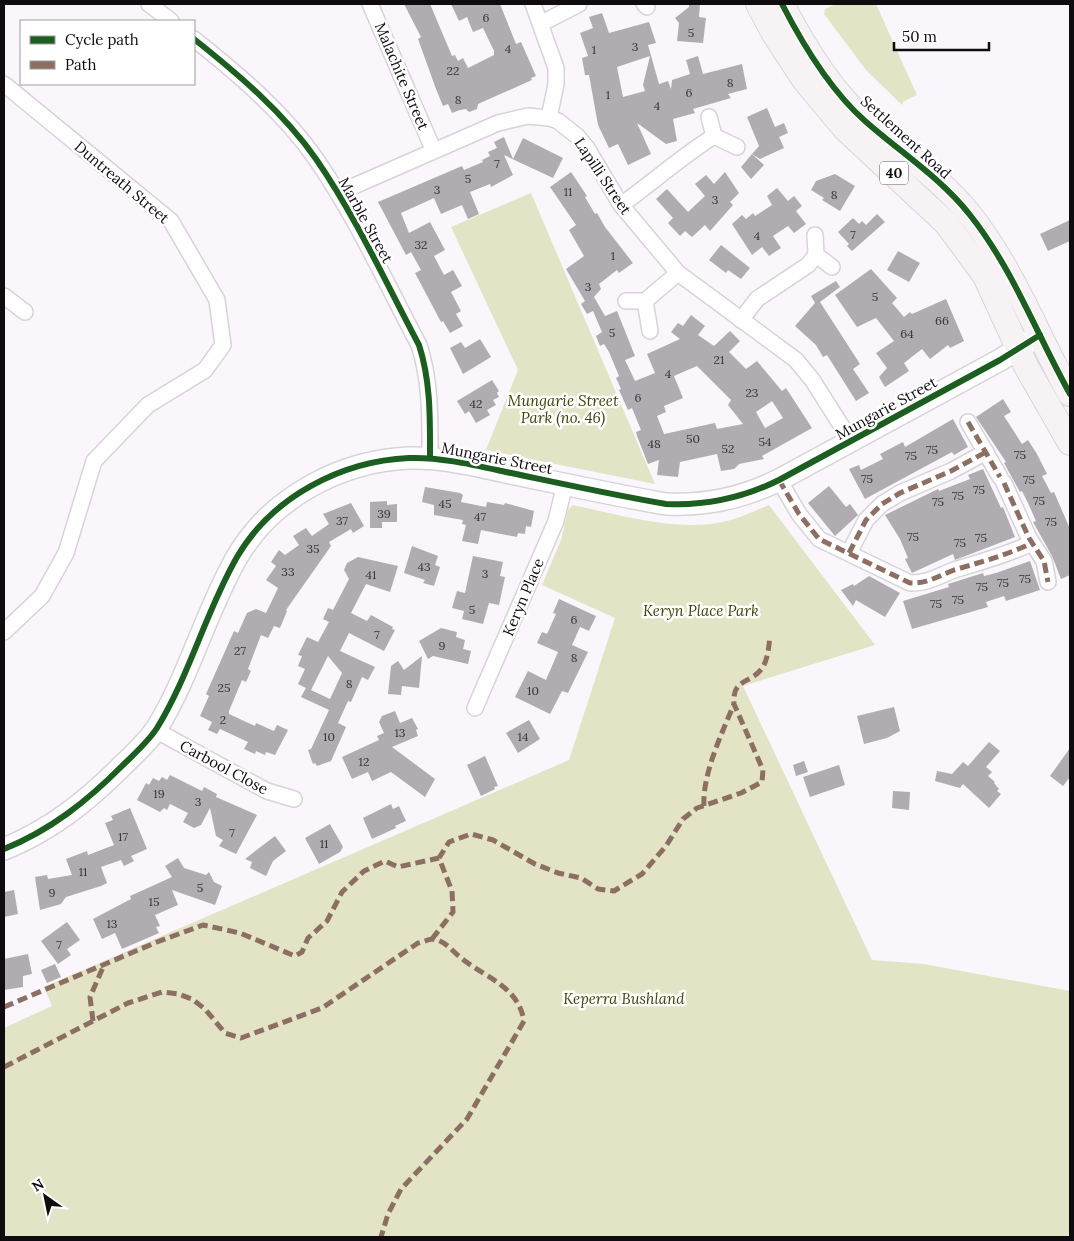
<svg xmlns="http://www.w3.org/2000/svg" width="1074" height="1241" font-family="Lora,serif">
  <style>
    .green { fill: #e2e4c5 }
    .building { fill: #b0acb1; fill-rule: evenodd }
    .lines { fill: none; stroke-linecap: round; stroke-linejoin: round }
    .street-casing { stroke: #d7d3d8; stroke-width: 18 }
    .secondary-casing { stroke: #d7d3d8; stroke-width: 24 }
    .primary-casing { stroke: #d7d5d8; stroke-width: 26 }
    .street { stroke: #fefeff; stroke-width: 15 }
    .secondary { stroke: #fefeff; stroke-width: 21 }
    .primary { stroke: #f7f3f4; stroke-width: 24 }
    .quiet { stroke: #8d6e63; stroke-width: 5; stroke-dasharray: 10 5; stroke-linecap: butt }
    .cycleway-casing { stroke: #fff; stroke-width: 9 }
    .cycleway { stroke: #1b5e20; stroke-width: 6 }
    .labels { text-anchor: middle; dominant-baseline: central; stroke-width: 5; stroke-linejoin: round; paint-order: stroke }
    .number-label { font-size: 12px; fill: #373338 }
    .shield { fill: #fff; stroke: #575457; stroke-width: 1 }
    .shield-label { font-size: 14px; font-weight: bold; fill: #0f0b0f }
    .street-label { font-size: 15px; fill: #0f0b0f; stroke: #fff }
    .park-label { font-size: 15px; font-style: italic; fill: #3f4308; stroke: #fff }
  </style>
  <rect width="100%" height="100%" fill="#fbf6fc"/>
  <g class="green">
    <polygon points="836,4 876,4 917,95 904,101 902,105 866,70 824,14 825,9"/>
    <polygon points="531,193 655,484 486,450 518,370 451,227"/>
    <path d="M573,505C616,514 665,529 711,524C731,522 750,513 769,505L875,645L743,686L872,960L924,964L1070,991V1237H4V1028L52,1006L44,987L569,760L615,618L542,585L561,540L568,510Z"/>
  </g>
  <g class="building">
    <polygon points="404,4 430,4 452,56 455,55 458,61 463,58 468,68 494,55 494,51 483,28 473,32 467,17 459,21 451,4 500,4 516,44 521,42 536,76 531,78 532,80 478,104 477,109 469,112 466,109 460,110 452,113 448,104 443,106 436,89 418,39 421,37"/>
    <polygon points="689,4 700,4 699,17 706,18 703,43 677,41 679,23 675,18 689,7"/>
    <path d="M602,13L609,33L649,22L656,43L648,45L659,84L668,81L671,89L672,80L690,74L686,60L698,56L703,74L742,64L747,89L728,94L731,98L693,109L695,113L673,119L677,141L666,144L637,123L651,154L628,165L618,144L609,148L598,125L589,75H585L582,58L588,56L580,33L593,28L589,17ZM650,56L643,85L645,91L623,97L617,67Z"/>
    <polygon points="767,108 775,127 784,123 788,133 779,137 784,148 760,159 752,154 759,146 747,117"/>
    <polygon points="504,137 513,159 523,138 563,158 553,178 504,155 513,175 491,187 490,184 470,192 479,214 468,219 462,205 441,214 434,198 401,213 409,233 430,222 445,250 434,256 444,275 453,270 462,286 451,292 461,311 456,314 463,326 450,333 443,321 441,322 415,273 421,270 411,252 406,255 378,202 462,166 464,170 483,162 482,160 490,156 488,152 497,148 494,142"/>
    <polygon points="752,154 764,165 751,179 741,167"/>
    <path d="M571,172L587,196L585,197L595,214L597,213L605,227L633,263L619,273L617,270L599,284L601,289L594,297L605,316L617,311L635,356L625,360L635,381L655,373L647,354L680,339L671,332L678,323L683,326L691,315L705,326L698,335L714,346L730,331L740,341L729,352L746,369L757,361L782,391L786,388L812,428L762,456L764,459L739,464L734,469L721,471L717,454L680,462L678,477L657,475L659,460L648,464L637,436L636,432L641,430L632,408L628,410L619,390L621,389L616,378L619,376L609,352L604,344L600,346L596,336L602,332L593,311L587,314L581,304L585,301L566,269L584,256L569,230L576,225L550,187ZM697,366L731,400L728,405L743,424L717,429L715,423L664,434L657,416L666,412L664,406L683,398L674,376ZM772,401L783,418L765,428L756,412Z"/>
    <polygon points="725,172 739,193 730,202 733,205 710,231 705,225 692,237 685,231 680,236 668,223 673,218 656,199 667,189 688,212 705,196 695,184 706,175 714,184"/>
    <polygon points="835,174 855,186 840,211 822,200 824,198 811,190 816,181"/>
    <polygon points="777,188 788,201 794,196 802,206 796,211 806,224 794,233 788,226 773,236 781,248 769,256 762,247 752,255 732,224 742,215 746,219 753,213 755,216 772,205 767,196"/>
    <polygon points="877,214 885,222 852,251 847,246 849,244 838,232 853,218 859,224 862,221 866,225"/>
    <polygon points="1070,220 1070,241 1048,251 1040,234"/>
    <polygon points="721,245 750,268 741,279 728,270 726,273 709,260"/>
    <polygon points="898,251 920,263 909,282 887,270"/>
    <polygon points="871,269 897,298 892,303 904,317 910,312 912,314 946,299 964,341 950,348 948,345 930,359 922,349 904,363 909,371 885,387 879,377 887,368 876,353 894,341 876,318 857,327 835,295"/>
    <polygon points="836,281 840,287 820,302 860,364 853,369 869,393 856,401 827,355 823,357 816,345 795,326 815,303 811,296"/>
    <polygon points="480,339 491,357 463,374 450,348 461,342 465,348"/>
    <polygon points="492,380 499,391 497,393 499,397 493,400 496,405 487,410 490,415 476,423 469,411 465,414 457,401"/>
    <polygon points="1003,399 1011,412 1004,416 1022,444 1028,440 1037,454 1047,474 1042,476 1051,493 1054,492 1070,529 1070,575 1061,579 1052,556 1033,522 1036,521 1028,503 1022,491 1020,492 1004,463 1006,462 976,417"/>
    <polygon points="953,419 968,447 954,455 952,452 865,499 849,469 859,465 861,470 883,459 880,454 903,442 905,447"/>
    <polygon points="983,469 1001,508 1003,507 1015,537 955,560 953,554 912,573 905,559 908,558 900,539 885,515 938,489 939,491 970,479 968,475"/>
    <polygon points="829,486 846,507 850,504 858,515 835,536 808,503"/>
    <polygon points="425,487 460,493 463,495 461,502 486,507 487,502 504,505 505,503 534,511 531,527 526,526 525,534 518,533 517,537 481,530 478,544 462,541 466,525 462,524 463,520 434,515 434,505 422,502"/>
    <polygon points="387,501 387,505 397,504 397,522 382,522 382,528 370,528 370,502"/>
    <polygon points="351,503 364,526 353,533 351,529 329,542 331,546 286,610 287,611 280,628 274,626 268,638 261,635 248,669 251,671 246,682 242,680 229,711 229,714 255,726 256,723 274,731 277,725 288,730 275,755 266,752 265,755 256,751 255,754 244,749 248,742 220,729 217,734 208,730 212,722 200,716 209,696 206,694 234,631 238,633 247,613 256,609 266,613 278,588 266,580 276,566 271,562 279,550 285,555 299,545 293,536 306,528 312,536 329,524 323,514"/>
    <polygon points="412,546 438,556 435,565 440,567 434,586 423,583 425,580 404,573"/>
    <polygon points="473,556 503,562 500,576 505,577 499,605 489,603 483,624 462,619 464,611 452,608 457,591 465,593"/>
    <path d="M358,557L398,566L390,592L366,584L351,613L367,621L371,615L393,627L392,629L395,630L384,651L349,633L340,651L375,667L368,680L362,677L351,702L348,701L338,723L346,727L331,761L317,766L315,763L313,764L308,750L311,749L329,710L301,697L306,688L298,684L305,669L298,666L302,656L298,655L307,637L318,642L329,622L323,619L328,608L333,610L349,579L344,570L347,563ZM328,656L342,673L330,699L311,690Z"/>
    <polygon points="1030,561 1040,590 1006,601 1004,596 986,602 988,607 912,629 903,601 949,587 948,584 983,573 984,576 996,573"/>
    <polygon points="869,576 900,593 885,617 856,600 853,606 841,590 853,584 854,586"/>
    <polygon points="559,599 596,616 589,631 580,627 572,645 588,652 568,693 562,691 550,714 515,697 528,671 546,680 558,652 537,643 542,632 547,634 556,614 553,613"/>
    <polygon points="441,628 457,632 456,637 465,640 463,649 471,651 468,664 433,656 428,659 419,641"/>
    <polygon points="422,656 419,688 402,686 401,695 388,694 391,666 398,661 404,670"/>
    <polygon points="894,707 900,731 887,738 864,744 857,716"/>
    <polygon points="395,711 400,723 412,718 418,729 416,730 418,736 392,747 435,779 425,797 391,772 372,781 368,772 352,779 342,757 379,740 377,736 384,733 379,722 382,716"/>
    <polygon points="529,720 540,739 518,753 506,733"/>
    <polygon points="989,742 1000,751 986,767 992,772 988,776 995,782 994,783 999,789 997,791 1001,794 989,808 963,784 960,788 935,781 937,771 952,774 963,762 968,766"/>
    <polygon points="1070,748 1070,777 1063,786 1050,776"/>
    <polygon points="485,756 498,786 494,787 495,789 481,796 467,765"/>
    <polygon points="804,761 808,772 796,776 793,765"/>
    <polygon points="839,765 845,785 810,797 803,777"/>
    <polygon points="170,775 202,791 204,787 217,794 216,797 257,815 236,854 219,846 223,840 216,836 210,808 201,825 194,828 183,822 188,813 170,804 167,810 164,808 160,812 137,800 146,783 149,785 153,778 159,781 162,777 167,780"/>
    <polygon points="893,791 910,792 909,810 892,808"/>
    <polygon points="391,804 393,809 399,806 406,821 395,826 396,828 372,839 363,818"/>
    <polygon points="130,808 147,849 131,856 134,861 124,866 121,860 101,867 107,883 101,886 66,897 61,904 40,910 35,877 47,875 48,879 72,875 66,859 87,851 88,855 114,845 105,823 113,820 111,816"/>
    <polygon points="330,824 343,847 340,852 319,864 305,838"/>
    <polygon points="275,836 286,851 273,861 266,876 250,868 252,862 245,859"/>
    <polygon points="178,858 184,868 206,875 209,872 214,882 222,886 215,905 172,890 178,905 155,915 160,926 156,927 159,933 122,949 115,933 102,939 93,919 131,899 130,896 172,877 165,866"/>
    <polygon points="14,890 18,914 4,917 4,892"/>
    <polygon points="67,922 80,940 67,949 71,955 58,964 41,941"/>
    <polygon points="28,954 32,974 23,976 23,987 4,990 4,959"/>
    <polygon points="55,964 61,977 47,983 41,970"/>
  </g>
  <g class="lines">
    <defs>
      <g id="street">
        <polyline points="149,4 171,21"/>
        <polyline points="370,4 433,149"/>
        <polyline points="533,4 556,68 556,84 549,118"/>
        <polyline points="644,4 647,7"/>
        <polyline points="542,23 579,4"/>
        <path d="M194,39C238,74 284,113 316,159C356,217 386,283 419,345C431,382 430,420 430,458"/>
        <polyline points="4,84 171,221 217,300 223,345 205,370 148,405 94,461 66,553 42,596 4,632"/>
        <polyline points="709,117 714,136 737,147"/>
        <polyline points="338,193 498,123 528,116 549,118 558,121 577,136 587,148 621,205 678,273 796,360 813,381 851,441"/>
        <path d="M621,205C653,182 681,157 714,136"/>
        <polyline points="815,235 816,255 832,267"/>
        <polyline points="4,296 25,312"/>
        <polyline points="626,301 645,301 678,273"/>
        <polyline points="645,301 650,331"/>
        <polyline points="741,320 757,299 808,265 816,255"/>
        <polyline points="968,422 1000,477"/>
        <path d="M779,480L799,514L819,539L910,583C926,584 939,576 954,570C981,562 1007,555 1032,543"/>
        <polyline points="1004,483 1029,538 1044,561 1048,582"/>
        <polyline points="849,553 866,520 882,504 900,493 951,471 986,452"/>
        <polyline points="475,708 556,521 565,484"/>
        <polyline points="155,730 267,791 294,799"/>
      </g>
      <path id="secondary" d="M4,849C51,830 87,801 122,766C134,754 148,742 157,728C190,674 206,611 237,557C272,497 341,461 409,458C441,457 474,465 506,472C559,483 613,495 666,504C707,506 743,498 779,480L1000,360L1040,335"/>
      <g id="primary">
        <polyline points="758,4 774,34 804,80 845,129 946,223 985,276 1027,368 1070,443"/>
        <path d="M782,4C803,45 830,90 865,121C900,152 941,178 970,215C1013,269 1037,335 1070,394"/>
      </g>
    </defs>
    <use href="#street" class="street-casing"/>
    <use href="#secondary" class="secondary-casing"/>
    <use href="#primary" class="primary-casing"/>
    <use href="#street" class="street"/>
    <use href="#secondary" class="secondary"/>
    <use href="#primary" class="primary"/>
    <g class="quiet">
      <polyline points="968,422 1000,477"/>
      <path d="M779,480L799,514L819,539L910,583C926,584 939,576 954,570C981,562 1007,555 1032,543"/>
      <polyline points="1004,483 1029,538 1044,561 1048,582"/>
      <polyline points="849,553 866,520 882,504 900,493 951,471 986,452"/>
      <path d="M704,806C702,775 722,733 734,704"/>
      <path d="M432,939L453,912L452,891L439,858L449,842L471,834L493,840L535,864L558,873L581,878L598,889L614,891L642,874L666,846L683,819L697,808L741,793L762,782L763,770L734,704C732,677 751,685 763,667C768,658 769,645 770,636"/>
      <polyline points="4,1007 157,942 203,925 240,933 295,956 302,952 308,938 327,921 342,892 364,871 385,861 398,867 439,858"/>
      <polyline points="93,1021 90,997 104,965"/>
      <path d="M4,1067L128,1003L162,992L178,994L192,999L205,1009L225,1033L241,1038L322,1008L418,943C423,942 429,939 433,939C446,941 452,951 461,958C486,978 518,986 524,1021L467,1119L401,1189L388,1214L381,1237"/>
    </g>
    <defs>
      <g id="cycleway">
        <path d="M782,4C803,45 830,90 865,121C900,152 941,178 970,215C1013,269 1037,335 1070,394"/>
        <path d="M194,39C238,74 284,113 316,159C356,217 386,283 419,345C431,382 430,420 430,458"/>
        <path d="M4,849C51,830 87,801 122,766C134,754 148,742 157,728C190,674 206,611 237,557C272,497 341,461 409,458C441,457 474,465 506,472C559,483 613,495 666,504C707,506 743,498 779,480L1000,360L1040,335"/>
      </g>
    </defs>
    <use href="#cycleway" class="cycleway-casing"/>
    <use href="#cycleway" class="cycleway"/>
  </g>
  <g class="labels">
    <g class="number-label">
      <text x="486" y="17">6</text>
      <text x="691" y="32">5</text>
      <text x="635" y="46">3</text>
      <text x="508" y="48">4</text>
      <text x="594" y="49">1</text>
      <text x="453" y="70">22</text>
      <text x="730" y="82">8</text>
      <text x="689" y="92">6</text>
      <text x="608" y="94">1</text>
      <text x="458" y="99">8</text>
      <text x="657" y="105">4</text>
      <text x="497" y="163">7</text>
      <text x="468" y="178">5</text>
      <text x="437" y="189">3</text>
      <text x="568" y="191">11</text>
      <text x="834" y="194">8</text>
      <text x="715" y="199">3</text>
      <text x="853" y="234">7</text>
      <text x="757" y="235">4</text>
      <text x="421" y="244">32</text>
      <text x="613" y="255">1</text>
      <text x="588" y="286">3</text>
      <text x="875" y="296">5</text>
      <text x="942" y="320">66</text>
      <text x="612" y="332">5</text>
      <text x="907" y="333">64</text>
      <text x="719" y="359">21</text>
      <text x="668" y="373">4</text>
      <text x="752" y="392">23</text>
      <text x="638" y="397">6</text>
      <text x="476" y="403">42</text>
      <text x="693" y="438">50</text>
      <text x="765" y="441">54</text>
      <text x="654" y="443">48</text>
      <text x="728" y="448">52</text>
      <text x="932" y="449">75</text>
      <text x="1020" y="454">75</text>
      <text x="911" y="455">75</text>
      <text x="867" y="478">75</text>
      <text x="1029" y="479">75</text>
      <text x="979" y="489">75</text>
      <text x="958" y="495">75</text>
      <text x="1039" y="500">75</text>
      <text x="938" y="501">75</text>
      <text x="445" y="503">45</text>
      <text x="384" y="513">39</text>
      <text x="480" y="516">47</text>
      <text x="342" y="520">37</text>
      <text x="1051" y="521">75</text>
      <text x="913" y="536">75</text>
      <text x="981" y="537">75</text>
      <text x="960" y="542">75</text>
      <text x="313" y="548">35</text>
      <text x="424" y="566">43</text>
      <text x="288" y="571">33</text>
      <text x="485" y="573">3</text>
      <text x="371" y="574">41</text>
      <text x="1025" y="578">75</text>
      <text x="1003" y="582">75</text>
      <text x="982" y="586">75</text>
      <text x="958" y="599">75</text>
      <text x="936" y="603">75</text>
      <text x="472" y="609">5</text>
      <text x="574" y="619">6</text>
      <text x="377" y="634">7</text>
      <text x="442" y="645">9</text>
      <text x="240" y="650">27</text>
      <text x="574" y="657">8</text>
      <text x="349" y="683">8</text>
      <text x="224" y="687">25</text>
      <text x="533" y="690">10</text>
      <text x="223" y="719">2</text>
      <text x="400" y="732">13</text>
      <text x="329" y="736">10</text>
      <text x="523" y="736">14</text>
      <text x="364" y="761">12</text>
      <text x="159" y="793">19</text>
      <text x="198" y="801">3</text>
      <text x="232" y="832">7</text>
      <text x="123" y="836">17</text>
      <text x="324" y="843">11</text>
      <text x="83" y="871">11</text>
      <text x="200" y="887">5</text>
      <text x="52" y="892">9</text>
      <text x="154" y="901">15</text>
      <text x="112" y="923">13</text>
      <text x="59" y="944">7</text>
    </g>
    <rect class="shield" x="880" y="161.5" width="28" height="23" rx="4"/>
    <g class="shield-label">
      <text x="894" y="173">40</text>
    </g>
    <g class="street-label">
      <text transform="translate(402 76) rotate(67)">Malachite Street</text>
      <text transform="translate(906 137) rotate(42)">Settlement Road</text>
      <text transform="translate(603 176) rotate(56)">Lapilli Street</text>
      <text transform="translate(122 182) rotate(40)">Duntreath Street</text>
      <text transform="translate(366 220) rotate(61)">Marble Street</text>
      <text transform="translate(886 408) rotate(-29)">Mungarie Street</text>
      <text transform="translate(497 458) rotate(11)">Mungarie Street</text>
      <text transform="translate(523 597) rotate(-67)">Keryn Place</text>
      <text transform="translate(224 767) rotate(28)">Carbool Close</text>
    </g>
    <g class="park-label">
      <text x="563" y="400">Mungarie Street<tspan x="563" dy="17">Park (no. 46)</tspan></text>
      <text x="701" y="610">Keryn Place Park</text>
      <text x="624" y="998">Keperra Bushland</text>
    </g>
  </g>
  <rect width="1074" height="1241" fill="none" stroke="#0f0b0f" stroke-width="10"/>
  <rect x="20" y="20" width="175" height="65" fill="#ffffff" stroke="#9f9d9f"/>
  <rect x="30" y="36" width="25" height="8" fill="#1b5e20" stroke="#9f9d9f"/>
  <text x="65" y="45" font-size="15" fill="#0f0b0f">Cycle path</text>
  <rect x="30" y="61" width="25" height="8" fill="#8d6e63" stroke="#9f9d9f"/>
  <text x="65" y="70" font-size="15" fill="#0f0b0f">Path</text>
  <g transform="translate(45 1196) rotate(327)" stroke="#ffffff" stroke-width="4" paint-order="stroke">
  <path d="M0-4L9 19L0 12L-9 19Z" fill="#0f0b0f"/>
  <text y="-8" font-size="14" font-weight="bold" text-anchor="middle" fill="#0f0b0f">N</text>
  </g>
  <path d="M894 42v8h95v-8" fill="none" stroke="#0f0b0f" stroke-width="2.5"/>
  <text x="902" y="42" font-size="15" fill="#0f0b0f" stroke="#ffffff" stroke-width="4" paint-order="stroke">50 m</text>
</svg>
